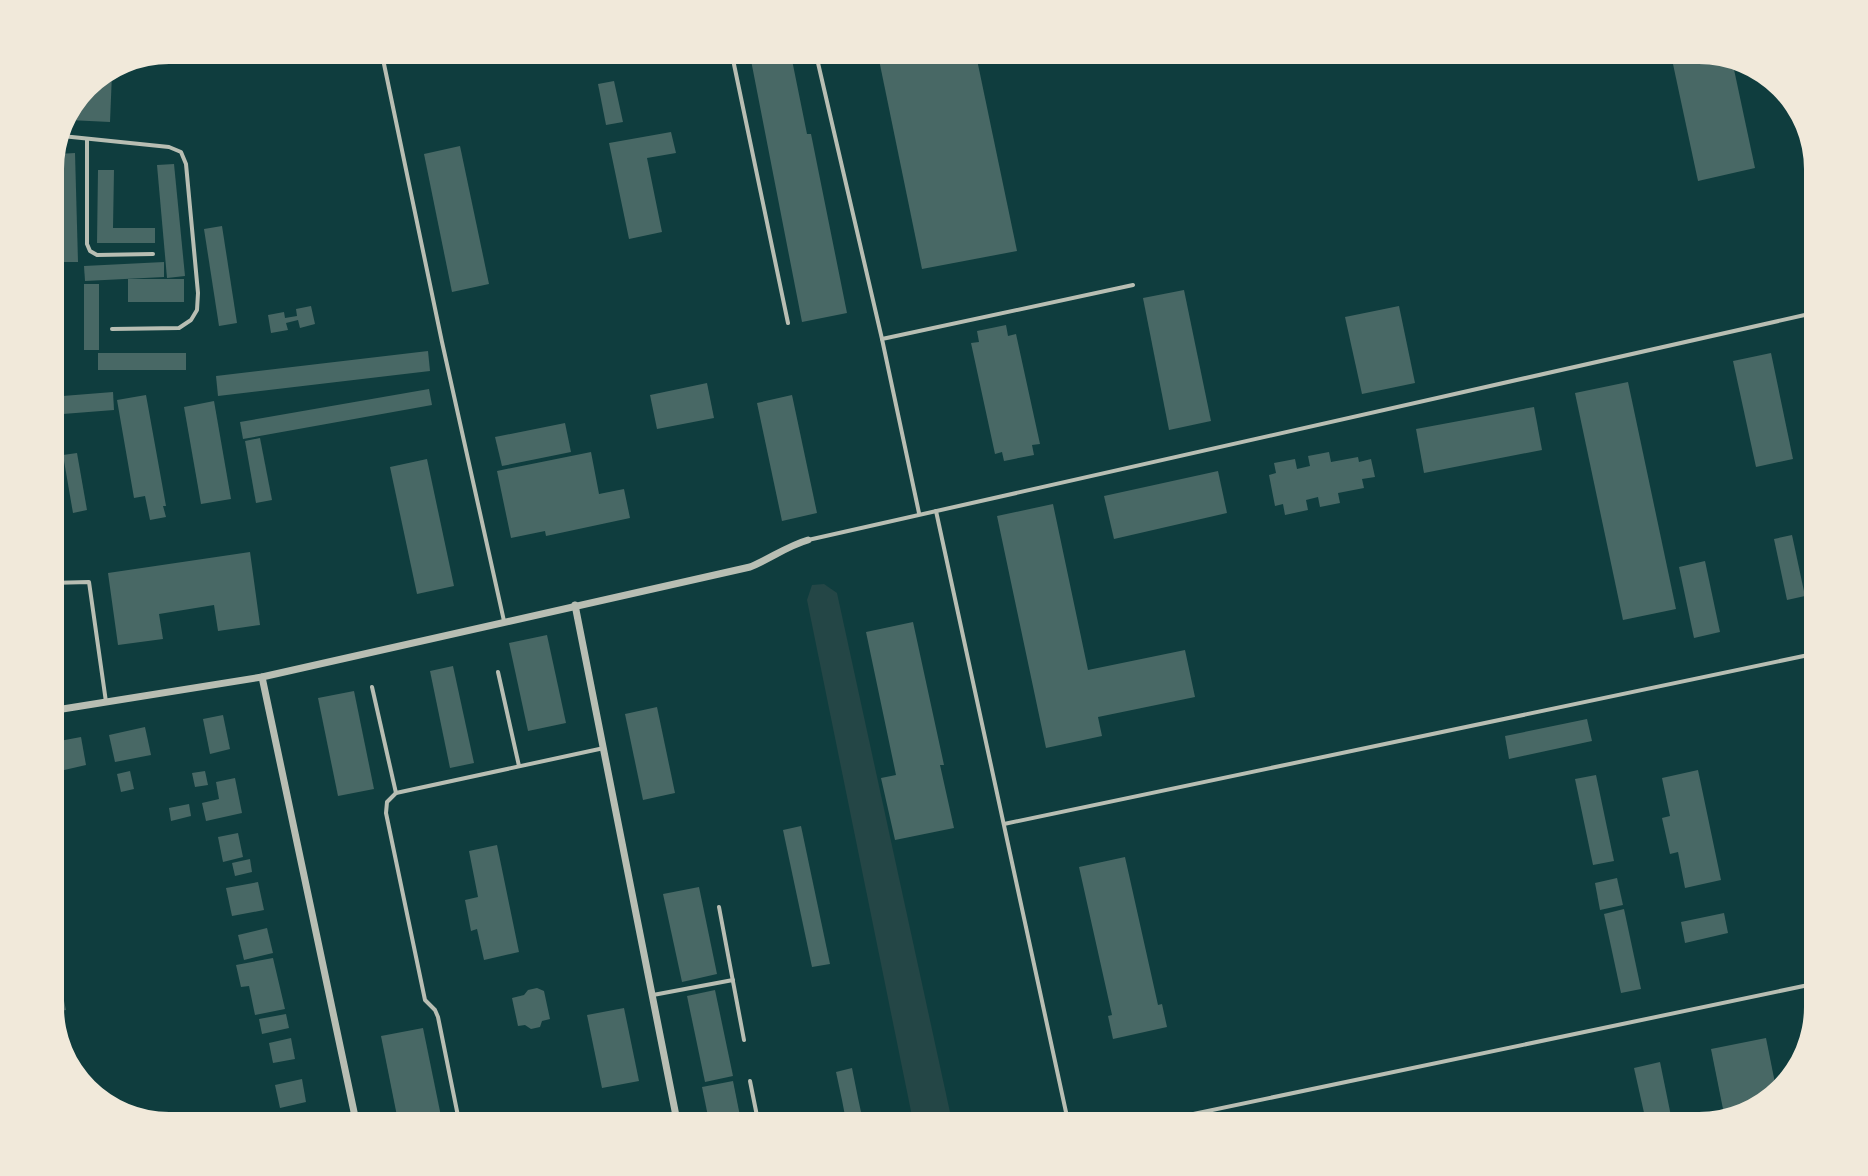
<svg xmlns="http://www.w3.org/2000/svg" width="1868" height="1176" font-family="'PT Sans',sans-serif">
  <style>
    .green { fill: #244646 }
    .building { fill: #486865 }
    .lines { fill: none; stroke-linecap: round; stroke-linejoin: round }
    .service { stroke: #b8beb3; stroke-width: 4 }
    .minor { stroke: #b8beb3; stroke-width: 7 }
  </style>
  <rect width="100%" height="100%" fill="#0f3d3e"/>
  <polygon class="green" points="824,584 837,593 953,1126 914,1126 807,600 812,585"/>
  <g class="building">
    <polygon points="749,50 790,50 807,134 811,134 847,313 802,322"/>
    <polygon points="877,50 975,50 1017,251 922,269"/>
    <polygon points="1670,50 1699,50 1732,60 1755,168 1698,181"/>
    <polygon points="112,73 110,122 69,120 85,84"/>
    <polygon points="614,81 623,122 606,125 598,84"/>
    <polygon points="671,132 676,153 647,158 662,232 629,239 609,143"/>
    <polygon points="460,146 489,284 452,292 424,154"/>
    <polygon points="75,153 78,262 61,262 58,154"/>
    <polygon points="174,164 185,276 167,278 157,165"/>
    <polygon points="98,170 114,170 113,228 155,228 155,243 97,243"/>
    <polygon points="50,207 58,207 60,282 50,283"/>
    <polygon points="222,226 237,323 219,326 204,229"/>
    <polygon points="164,262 164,277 85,281 84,266"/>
    <rect x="128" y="279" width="56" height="23"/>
    <rect x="84" y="284" width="15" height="66"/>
    <polygon points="1184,290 1211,421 1169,430 1143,298"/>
    <polygon points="311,306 315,324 300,328 298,320 286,323 288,330 271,333 268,315 284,312 285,318 297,316 296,309"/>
    <polygon points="1399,306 1415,383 1362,394 1345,317"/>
    <polygon points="1006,325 1008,336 1016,334 1040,444 1032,445 1034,455 1004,461 1002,452 995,454 971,343 979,342 977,331"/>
    <polygon points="428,351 430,371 218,396 216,376"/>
    <rect x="98" y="353" width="88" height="17"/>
    <polygon points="1771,353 1793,459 1756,467 1733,361"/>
    <polygon points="1628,382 1676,609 1623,620 1575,393"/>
    <polygon points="707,383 714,418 657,429 650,395"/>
    <polygon points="429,389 432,405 243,439 240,422"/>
    <polygon points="113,392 114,410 50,415 50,397"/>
    <polygon points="146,395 166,506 163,506 166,517 150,520 145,496 134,498 117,400"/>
    <polygon points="792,395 817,513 782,521 757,403"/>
    <polygon points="214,401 231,499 201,504 184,407"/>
    <polygon points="1534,407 1542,450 1424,473 1416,429"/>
    <polygon points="565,423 571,452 502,466 495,437"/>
    <polygon points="260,438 272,500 256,503 245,441"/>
    <polygon points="591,452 599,494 624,489 630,518 546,536 545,531 511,538 497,471"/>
    <polygon points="1329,452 1331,462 1358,457 1359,462 1371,459 1375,477 1362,479 1364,488 1338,493 1340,503 1320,507 1318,497 1306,500 1308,510 1285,515 1283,504 1275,506 1269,475 1276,473 1274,463 1295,459 1297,469 1310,466 1308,456"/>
    <polygon points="77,453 87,510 73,513 63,455"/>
    <polygon points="427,459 454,586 417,594 390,467"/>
    <polygon points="1218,471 1227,513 1114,539 1104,496"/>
    <polygon points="1053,504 1088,670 1185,650 1195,697 1098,717 1102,736 1046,748 997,516"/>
    <polygon points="1792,535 1805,596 1787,600 1774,539"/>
    <polygon points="250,552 260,625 218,631 214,605 159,614 163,639 118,645 108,573"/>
    <polygon points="1705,561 1720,632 1694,638 1679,567"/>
    <polygon points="913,622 944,765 940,765 954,828 895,840 881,778 896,775 866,632"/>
    <polygon points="547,635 566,723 528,731 509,643"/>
    <polygon points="453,666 474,763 450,768 430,671"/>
    <polygon points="354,691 374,789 338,796 318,698"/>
    <polygon points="657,707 675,793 643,800 625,714"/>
    <polygon points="1818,707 1818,749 1817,749 1808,709"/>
    <polygon points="223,715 230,749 210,754 203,719"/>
    <polygon points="1587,719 1592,741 1509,759 1505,736"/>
    <polygon points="145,727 151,755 115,762 109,735"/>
    <polygon points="81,737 86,765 60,771 54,742"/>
    <polygon points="1698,770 1721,880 1685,888 1678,852 1670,854 1662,818 1670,816 1662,778"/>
    <polygon points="130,771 134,789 121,792 117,774"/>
    <polygon points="205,771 208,785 195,787 192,773"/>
    <polygon points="1596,775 1614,861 1593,865 1575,779"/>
    <polygon points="235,778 242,813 206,821 202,803 219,799 216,782"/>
    <polygon points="189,804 191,816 171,821 169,808"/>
    <polygon points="801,826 830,964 812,967 783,830"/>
    <polygon points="238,833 243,857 223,862 218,837"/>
    <polygon points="497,845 519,952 484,960 477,929 471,931 465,900 478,897 469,851"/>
    <polygon points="1125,857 1158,1005 1162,1004 1167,1027 1113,1039 1108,1016 1112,1015 1079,867"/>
    <polygon points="250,859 252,872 235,876 232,863"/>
    <polygon points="1617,878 1623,905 1600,910 1595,883"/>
    <polygon points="258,882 264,910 232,916 226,888"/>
    <polygon points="699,887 717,974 682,982 663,894"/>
    <polygon points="1624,909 1641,989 1621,993 1604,914"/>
    <polygon points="1724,913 1728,933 1685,943 1681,922"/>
    <polygon points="267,928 273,953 244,960 238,935"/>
    <polygon points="273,958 285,1009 255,1015 249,986 241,987 236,965"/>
    <polygon points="61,987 66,1010 50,1013 50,989"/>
    <polygon points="537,988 544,991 550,1019 542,1021 540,1027 531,1029 525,1025 518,1026 512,998 524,995 528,990"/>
    <polygon points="715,990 733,1076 705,1082 687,996"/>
    <polygon points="624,1008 639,1081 602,1088 587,1015"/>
    <polygon points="286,1014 289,1028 262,1034 259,1019"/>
    <polygon points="423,1028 443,1126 399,1126 381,1036"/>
    <polygon points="291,1038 295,1059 273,1063 269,1043"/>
    <polygon points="1766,1038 1777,1093 1758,1110 1725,1119 1711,1049"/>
    <polygon points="68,1043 75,1076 66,1066 59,1045"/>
    <polygon points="1660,1062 1673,1126 1647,1126 1634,1068"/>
    <polygon points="852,1068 858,1098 864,1126 847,1126 842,1100 836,1072"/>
    <polygon points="302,1079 306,1102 280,1108 275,1085"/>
    <polygon points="733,1081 742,1126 710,1126 702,1087"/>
    <polygon points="1397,1112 1400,1126 1343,1126 1343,1125"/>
    <polygon points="307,1113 310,1126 275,1126 274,1119"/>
  </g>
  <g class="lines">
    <g class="service">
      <polyline points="386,50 384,64 442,342 504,621"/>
      <polyline points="731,50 788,323"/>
      <polyline points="815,50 882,339"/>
      <polyline points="62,136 169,147 181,152 186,164 198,293 197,310 191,320 179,328 112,329"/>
      <polyline points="87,139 87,244 90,251 97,255 153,254"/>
      <polyline points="936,511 1069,1126"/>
      <polyline points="919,513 882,339 1133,285"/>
      <polyline points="808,540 1818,312"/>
      <polyline points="50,583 89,582 106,702"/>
      <polyline points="498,672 519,766"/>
      <polyline points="372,687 396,793"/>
      <polyline points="1004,824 1818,653"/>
      <polyline points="719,907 744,1040"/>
      <polyline points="653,995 733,980"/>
      <polyline points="750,1081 759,1126"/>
      <polyline points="460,1126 438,1017 435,1010 425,1000 386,813 387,802 396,793 604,748"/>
      <polyline points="651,1126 674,1115"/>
      <polyline points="1136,1126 1818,983"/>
    </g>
    <g class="minor">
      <polyline points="575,605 678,1126"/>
      <polyline points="262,677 357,1126"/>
      <path d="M50,711L262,677L750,567C770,559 787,546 808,540"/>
    </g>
  </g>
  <path d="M0 0H1868V1176H0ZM169 64H1699A105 105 0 0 1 1804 169V1007A105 105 0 0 1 1699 1112H169A105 105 0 0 1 64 1007V169A105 105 0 0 1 169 64Z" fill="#f1e9da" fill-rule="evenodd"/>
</svg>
